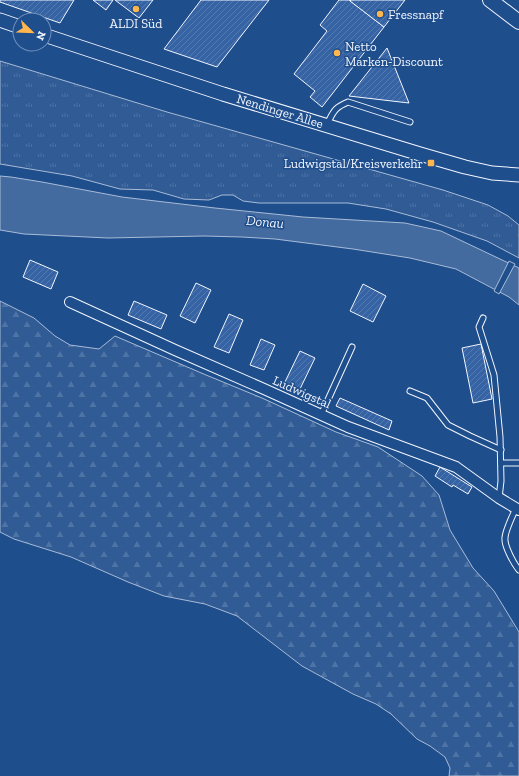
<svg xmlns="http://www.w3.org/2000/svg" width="519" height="776" font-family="'Zilla Slab',serif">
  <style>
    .grass { fill: url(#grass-tufts); stroke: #a8bbd7 }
    .forest { fill: url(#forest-firs); stroke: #a8bbd7 }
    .water { fill: #446ba0; stroke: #a8bbd7 }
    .pier { fill: #1f4e8c; stroke: #a8bbd7 }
    .building { fill: url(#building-hatch); stroke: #f2f6ff }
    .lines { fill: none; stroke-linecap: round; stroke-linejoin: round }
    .service-casing { stroke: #f2f6ff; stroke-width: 7 }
    .minor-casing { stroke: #f2f6ff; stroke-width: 12 }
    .tertiary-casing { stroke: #f2f6ff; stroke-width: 15 }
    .secondary-casing { stroke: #f2f6ff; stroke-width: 16 }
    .service { stroke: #1f4e8c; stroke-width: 5 }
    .minor { stroke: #1f4e8c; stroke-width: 10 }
    .tertiary { stroke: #1f4e8c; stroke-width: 13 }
    .secondary { stroke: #1f4e8c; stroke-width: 14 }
    .poi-dot { fill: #ffb74d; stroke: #1f4e8c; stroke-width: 1.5 }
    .labels { text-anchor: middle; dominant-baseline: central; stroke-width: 3; stroke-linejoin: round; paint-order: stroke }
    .poi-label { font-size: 13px; fill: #f2f6ff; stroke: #1f4e8c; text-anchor: start }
    .street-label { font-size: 13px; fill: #f2f6ff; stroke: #1f4e8c }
    .water-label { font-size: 14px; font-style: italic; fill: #f2f6ff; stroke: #1f4e8c }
  </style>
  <defs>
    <pattern id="grass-tufts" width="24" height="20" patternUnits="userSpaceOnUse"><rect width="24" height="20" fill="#305b95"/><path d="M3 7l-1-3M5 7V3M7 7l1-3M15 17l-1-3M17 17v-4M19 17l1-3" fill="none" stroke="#4e73a5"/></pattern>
    <pattern id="forest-firs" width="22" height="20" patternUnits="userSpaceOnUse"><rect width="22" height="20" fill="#305b95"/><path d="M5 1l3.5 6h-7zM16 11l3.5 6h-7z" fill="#4e73a5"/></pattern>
    <pattern id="building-hatch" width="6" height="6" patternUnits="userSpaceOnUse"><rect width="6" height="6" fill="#3563a3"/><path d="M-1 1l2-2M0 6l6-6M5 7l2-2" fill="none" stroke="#537ab1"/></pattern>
  </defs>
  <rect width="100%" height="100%" fill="#1f4e8c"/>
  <polygon class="grass" points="0,61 167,112 443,190 488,205 508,216 519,225 519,258 487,241 433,222 386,209 348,203 259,203 243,201 233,195 222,195 209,200 184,199 153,190 120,189 72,176 0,164"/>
  <polygon class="forest" points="0,301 34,318 55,336 70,345 99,349 115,336 206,375 262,398 336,432 378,447 422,476 439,495 450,530 473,568 494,591 519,632 519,776 449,776 450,768 445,757 430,746 417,739 391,714 376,704 353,694 302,666 237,616 205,604 164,596 128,582 71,557 14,539 0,532"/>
  <polygon class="water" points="0,176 11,177 42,182 122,197 215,208 303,217 405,223 441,231 519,268 519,305 509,297 456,269 410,258 353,249 275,239 242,237 204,236 108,238 24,234 0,230"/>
  <polygon class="pier" points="509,261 515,264 499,294 494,291"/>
  <g class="building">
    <polygon points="0,0 74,0 60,23 0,2"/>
    <polygon points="93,0 113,0 106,10"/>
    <polygon points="115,0 153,0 139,18"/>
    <polygon points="201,0 269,0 217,67 164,49"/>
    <polygon points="339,0 349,0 384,27 322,107 310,97 315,91 294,74 327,31 320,25"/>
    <polygon points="351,0 405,0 384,27 350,1"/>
    <polygon points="387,48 409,103 349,96"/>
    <polygon points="30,260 58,272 51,289 23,277"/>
    <polygon points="196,283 211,290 195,323 180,316"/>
    <polygon points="363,284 386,296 373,322 350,311"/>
    <polygon points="134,301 167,315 161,329 128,315"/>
    <polygon points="229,314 243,320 229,353 214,347"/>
    <polygon points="261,339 275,345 264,370 250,365"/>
    <polygon points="481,344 492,399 473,403 462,348"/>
    <polygon points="300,351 315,358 299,391 284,384"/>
    <polygon points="340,398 392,421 389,430 336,406"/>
    <polygon points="440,467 472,487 468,494 453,485 452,487 435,476"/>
  </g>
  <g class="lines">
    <defs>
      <g id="service">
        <path d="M327,124C334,111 334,108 348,102L410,122"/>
        <polyline points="483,318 479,327 494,375 500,437 501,481 499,498"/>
        <polyline points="410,391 427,398 448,425 470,436 501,450"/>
        <polyline points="321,415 352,347"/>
        <polyline points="501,463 519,463"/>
        <path d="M516,508C513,515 505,531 505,538C504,546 514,564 519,570"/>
      </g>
      <polyline id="minor" points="70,302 175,350 264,389 348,427 456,467 499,498 519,510"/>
      <g id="tertiary">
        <polyline points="0,20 20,27"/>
        <polyline points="44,35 223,94 420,154 465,167 492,173 519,175"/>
      </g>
      <polyline id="secondary" points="490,0 519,22"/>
    </defs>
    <use href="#service" class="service-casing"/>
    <use href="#minor" class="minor-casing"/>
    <use href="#tertiary" class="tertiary-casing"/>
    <use href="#secondary" class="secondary-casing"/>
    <use href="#service" class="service"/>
    <use href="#minor" class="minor"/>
    <use href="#tertiary" class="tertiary"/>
    <use href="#secondary" class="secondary"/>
  </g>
  <g class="poi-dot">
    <circle cx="136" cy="9" r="4"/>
    <circle cx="380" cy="14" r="4"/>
    <circle cx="337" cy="53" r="4"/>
    <rect x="427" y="159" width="8" height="8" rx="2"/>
  </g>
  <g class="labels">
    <g class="poi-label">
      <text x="388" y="14">Fressnapf</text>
      <text x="136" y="23" text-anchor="middle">ALDI Süd</text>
      <text x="345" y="46">Netto<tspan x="345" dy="15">Marken-Discount</tspan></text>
      <text x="423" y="163" text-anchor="end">Ludwigstal/Kreisverkehr</text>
    </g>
    <g class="street-label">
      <text transform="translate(280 111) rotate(17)">Nendinger Allee</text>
      <text transform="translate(302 392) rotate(24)">Ludwigstal</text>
    </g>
    <g class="water-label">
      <text transform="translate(265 222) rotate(5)">Donau</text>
    </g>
  </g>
  <g transform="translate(32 32) rotate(113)"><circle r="19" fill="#1f4e8c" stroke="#7391ba"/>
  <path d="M0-3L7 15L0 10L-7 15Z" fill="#ffb74d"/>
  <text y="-6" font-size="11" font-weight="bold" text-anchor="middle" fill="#f2f6ff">N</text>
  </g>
</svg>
